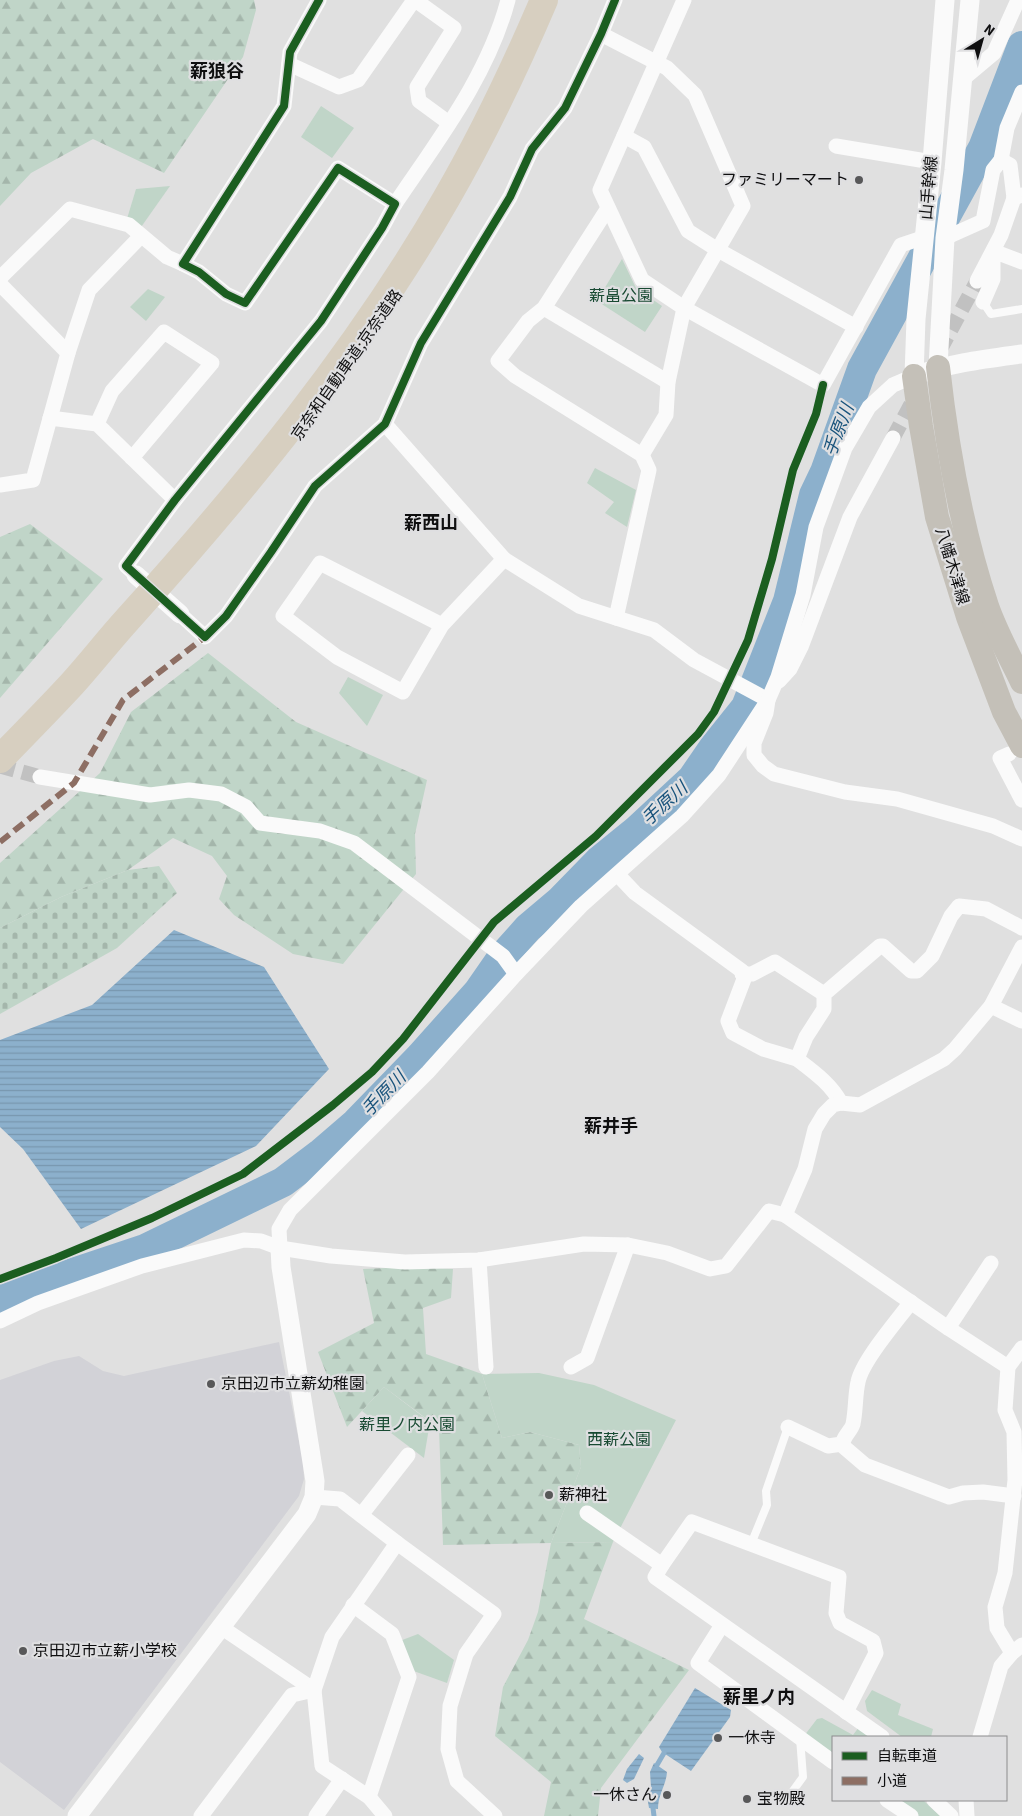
<svg xmlns="http://www.w3.org/2000/svg" width="1022" height="1816" font-family="'Source Sans 3','Noto Sans JP',sans-serif">
  <style>
    .built { fill: #d2d2d7 }
    .forest { fill: url(#forest-firs) }
    .cemetery { fill: url(#cemetery-stones) }
    .green { fill: #c0d5c8 }
    .water { fill: url(#water-rules) }
    .lines { fill: none; stroke-linecap: round; stroke-linejoin: round }
    .stream { stroke: #8cb0cc; stroke-width: 5 }
    .river { stroke: #8cb0cc; stroke-width: 30 }
    .minor-tunnel { stroke: #c1c1c1; stroke-width: 15; stroke-dasharray: 15 8; stroke-linecap: butt }
    .service { stroke: #fafafa; stroke-width: 8 }
    .minor { stroke: #fafafa; stroke-width: 15 }
    .tertiary { stroke: #fafafa; stroke-width: 19 }
    .primary { stroke: #c4c0b8; stroke-width: 24 }
    .motorway { stroke: #d7cfc0; stroke-width: 28 }
    .quiet { stroke: #8d6e63; stroke-width: 6; stroke-dasharray: 12 6; stroke-linecap: butt }
    .cycleway-casing { stroke: #dfdfe1; stroke-width: 11 }
    .cycleway { stroke: #1b5e20; stroke-width: 8 }
    .poi-dot { fill: #585859; stroke: #dfdfe1; stroke-width: 2 }
    .labels { text-anchor: middle; dominant-baseline: central; stroke-width: 4.5; stroke-linejoin: round; paint-order: stroke }
    .poi-label { font-size: 16px; fill: #0f0f10; stroke: #dfdfe1; text-anchor: start }
    .street-label { font-size: 16px; fill: #0f0f10; stroke: #dfdfe1 }
    .park-label { font-size: 16px; fill: #184a32; stroke: #dfdfe1 }
    .neighbourhood-label { font-size: 18px; font-weight: bold; fill: #0f0f10; stroke: #dfdfe1 }
    .water-label { font-size: 18px; font-style: italic; fill: #18537c; stroke: #dfdfe1 }
  </style>
  <defs>
    <pattern id="forest-firs" width="22" height="20" patternUnits="userSpaceOnUse" patternTransform="scale(1.25)"><rect width="22" height="20" fill="#c0d5c8"/><path d="M5 1l3.5 6h-7zM16 11l3.5 6h-7z" fill="#a4b6ab"/></pattern>
    <pattern id="cemetery-stones" width="16" height="16" patternUnits="userSpaceOnUse" patternTransform="scale(1.25)"><rect width="16" height="16" fill="#c0d5c8"/><path d="M2 7V4a2 2 0 0 1 4 0v3zM10 15v-3a2 2 0 0 1 4 0v3z" fill="#a4b6ab"/></pattern>
    <pattern id="water-rules" width="6" height="5" patternUnits="userSpaceOnUse" patternTransform="scale(1.25)"><rect width="6" height="5" fill="#8cb0cc"/><path d="M0 2.5h6" fill="none" stroke="#7896ae"/></pattern>
  </defs>
  <rect width="100%" height="100%" fill="#e0e0e0"/>
  <polygon class="built" points="279,1342 303,1461 304,1479 299,1496 64,1810 0,1762 0,1380 54,1361 79,1356 103,1371 124,1376"/>
  <g class="forest">
    <polygon points="0,0 254,0 256,10 243,57 164,173 93,139 31,173 0,206"/>
    <polygon points="30,524 103,579 0,698 0,537"/>
    <polygon points="208,653 296,722 427,780 415,834 416,874 343,964 293,954 234,915 219,899 227,876 212,856 173,838 128,870 61,897 0,928 0,863 100,773 131,712"/>
    <polygon points="410,1267 453,1269 451,1298 423,1308 426,1354 482,1374 502,1438 530,1432 579,1445 581,1467 551,1543 613,1542 584,1619 689,1670 601,1788 598,1816 544,1816 551,1782 495,1736 503,1687 528,1640 538,1612 551,1543 443,1545 439,1428 384,1387 347,1427 318,1352 374,1323 363,1269"/>
  </g>
  <polygon class="cemetery" points="159,866 177,893 117,948 0,1014 0,928 61,897 128,870"/>
  <g class="green">
    <polygon points="321,106 354,128 332,158 301,137"/>
    <polygon points="170,186 139,230 126,222 136,189"/>
    <polygon points="622,259 636,288 662,306 645,332 597,301"/>
    <polygon points="148,289 165,297 146,321 130,307"/>
    <polygon points="595,468 636,490 627,527 605,513 614,502 587,483"/>
    <polygon points="348,677 383,695 367,726 339,693"/>
    <polygon points="539,1373 594,1385 676,1420 613,1542 551,1543 581,1467 579,1445 530,1432 502,1438 482,1374"/>
    <polygon points="384,1387 430,1422 424,1458 362,1411"/>
    <polygon points="418,1634 454,1660 447,1683 408,1669 397,1642"/>
    <polygon points="872,1690 901,1704 898,1715 933,1729 931,1737 902,1737 867,1711 865,1701"/>
    <polygon points="822,1718 853,1735 859,1727 873,1737 833,1737 833,1758 804,1736 817,1719"/>
    <polygon points="894,1800 923,1800 940,1816 918,1816"/>
  </g>
  <g class="water">
    <polygon points="174,930 264,967 329,1069 256,1146 81,1229 23,1149 0,1127 0,1040 92,1005"/>
    <polygon points="695,1688 731,1710 730,1717 691,1771 662,1752 659,1747"/>
    <polygon points="639,1754 644,1758 634,1779 627,1783 623,1780 627,1769"/>
    <path d="M654,1763L667,1772C666,1786 658,1794 658,1809L649,1808L647,1796L651,1787L650,1772Z"/>
  </g>
  <g class="lines">
    <g class="stream">
      <polyline points="657,1765 664,1753"/>
      <polyline points="653,1808 654,1816"/>
    </g>
    <polyline class="river" points="0,1300 34,1286 145,1249 283,1182 320,1154 356,1123 420,1057 478,992 503,956 528,928 560,901 599,861 636,831 692,779 714,747 746,707 788,601 814,495 825,472 862,369 983,148 1022,46"/>
    <g class="minor-tunnel">
      <polyline points="940,350 977,281"/>
      <polyline points="893,438 916,395"/>
      <polyline points="0,766 40,777"/>
    </g>
    <g class="service">
      <polyline points="983,302 991,314 1022,309"/>
      <polyline points="751,1544 767,1505 766,1491 788,1427"/>
      <polyline points="787,1799 803,1777 800,1738"/>
    </g>
    <g class="minor">
      <polyline points="415,0 454,28 417,87 419,101 449,123"/>
      <polyline points="601,34 667,68 695,95 743,206 684,308 823,385 901,245 925,237"/>
      <polyline points="289,64 339,87 358,80 414,0"/>
      <polyline points="963,79 994,53 1018,0"/>
      <polyline points="624,136 644,147 688,231 718,250 856,327"/>
      <polyline points="836,146 932,162"/>
      <polyline points="1001,160 1007,128 1022,92"/>
      <path d="M395,204C438,140 488,76 508,0"/>
      <polyline points="608,208 544,308 528,321 498,361 515,376 642,455 649,470 616,618"/>
      <polyline points="945,238 983,221 993,170 1001,160 1010,165 1014,198 1022,195"/>
      <polyline points="0,278 70,209 129,225 167,257 183,264"/>
      <polyline points="977,281 1001,235 1014,198"/>
      <polyline points="0,284 68,353 33,480 0,485"/>
      <polyline points="983,302 993,279 993,251 1022,262"/>
      <polyline points="544,308 668,382"/>
      <polyline points="68,353 89,290 141,236"/>
      <polyline points="50,418 97,424 175,500"/>
      <polyline points="97,424 112,391 164,332 212,363 132,458"/>
      <polyline points="385,424 504,559 579,606 654,630 694,660 768,700 766,713 754,743 754,755 763,766 774,774 845,792 897,799 993,826 1022,839"/>
      <polyline points="642,455 666,415 668,382 684,308 642,280 600,190 684,0"/>
      <polyline points="136,575 126,566 175,500 321,321 382,228 395,204 338,168 245,303 226,294 199,272 183,264 284,106 290,52 319,0"/>
      <polyline points="180,614 205,637 226,616 271,552 315,486 385,424 421,343 510,197 532,149 565,108 601,34 615,0"/>
      <polyline points="442,625 320,563 283,616 337,657 403,692 442,625 504,559"/>
      <polyline points="779,681 790,669 801,647 850,517 893,438"/>
      <polyline points="1009,754 1000,758 1022,800"/>
      <polyline points="40,777 150,795 189,790 221,794 246,807 260,823 320,831 354,843 503,956 516,974"/>
      <polyline points="618,875 635,893 742,971 744,979 728,1021 733,1033 763,1049 797,1059 806,1037 824,1009 824,994 880,946 883,946 911,971 917,971 932,956 951,916 959,906 986,909 1022,928"/>
      <polyline points="742,974 752,974 775,962 824,994"/>
      <polyline points="991,1006 1022,1021"/>
      <path d="M797,1059C814,1072 831,1084 841,1103"/>
      <polyline points="785,1215 805,1169 815,1129 824,1114 833,1105 841,1103 860,1105 944,1059 955,1049 991,1006 1022,947"/>
      <polyline points="280,1248 279,1229 290,1210 428,1072 516,974 581,906 682,816 719,775 768,700 778,677 803,595 816,527 845,448 869,407 893,385 914,376"/>
      <polyline points="479,1260 486,1367"/>
      <path d="M911,1302C897,1321 862,1361 858,1382C855,1395 856,1410 853,1424C851,1432 840,1438 844,1447L865,1465L949,1497L963,1493L983,1492L1014,1496"/>
      <polyline points="0,1321 38,1303 142,1266 244,1240 261,1241 280,1248 331,1256 405,1262 479,1260 584,1244 628,1245 667,1253 710,1269 726,1266 769,1211 785,1215 948,1328 1008,1367"/>
      <polyline points="948,1328 991,1263"/>
      <polyline points="571,1367 587,1358 628,1245"/>
      <polyline points="788,1427 828,1446 842,1444"/>
      <polyline points="587,1513 662,1565 692,1522 839,1577 836,1613 840,1623 873,1641 876,1653 846,1712"/>
      <polyline points="361,1515 408,1455"/>
      <polyline points="397,1543 494,1614 466,1654 450,1706 448,1749 457,1781 495,1816"/>
      <polyline points="662,1565 655,1577 882,1737"/>
      <polyline points="722,1625 698,1663 833,1762"/>
      <polyline points="221,1627 314,1690 322,1766 369,1797 409,1677 392,1634 353,1605"/>
      <polyline points="1012,1653 997,1628 995,1607 1005,1573 1015,1480 1014,1432 1005,1410 1008,1367 1022,1348"/>
      <polyline points="980,1737 1001,1666 1012,1653 1022,1645"/>
      <polyline points="369,1797 385,1816"/>
      <polyline points="887,1800 911,1816"/>
      <polyline points="934,1800 951,1816"/>
      <polyline points="966,1800 967,1816"/>
      <polyline points="201,1816 292,1695 314,1690 332,1637 397,1543 340,1499 314,1497"/>
      <polyline points="316,1816 342,1779"/>
    </g>
    <g class="tertiary">
      <path d="M945,0L932,162L916,319L914,376C950,363 985,359 1022,354"/>
      <polyline points="938,367 945,238 954,170 970,0"/>
      <polyline points="136,575 180,614"/>
      <polyline points="77,1816 307,1514 314,1497 315,1481 281,1267 280,1248"/>
    </g>
    <g class="primary">
      <path d="M938,367C947,448 961,528 987,606C996,632 1010,657 1022,682"/>
      <polyline points="914,376 921,426 937,517 968,617 1004,712 1022,746"/>
    </g>
    <path class="motorway" d="M0,759C24,734 48,710 72,684C91,663 108,641 127,620C245,489 358,352 446,199C483,135 515,68 544,0"/>
    <polyline class="quiet" points="0,842 74,783 123,700 205,637"/>
    <defs>
      <g id="cycleway">
        <polyline points="319,0 290,52 284,106 183,264 199,272 226,294 245,303 338,168 395,204 382,228 321,321 175,500 126,566 205,637 226,616 271,552 315,486 385,424 421,343 510,197 532,149 565,108 601,34 615,0"/>
        <polyline points="0,1279 56,1258 152,1218 243,1174 333,1105 372,1072 403,1039 494,922 596,836 698,734 714,712 748,640 772,559 793,470 816,414 823,385"/>
      </g>
    </defs>
    <use href="#cycleway" class="cycleway-casing"/>
    <use href="#cycleway" class="cycleway"/>
  </g>
  <g class="poi-dot">
    <circle cx="859" cy="180" r="5"/>
    <circle cx="211" cy="1384" r="5"/>
    <circle cx="549" cy="1495" r="5"/>
    <circle cx="23" cy="1651" r="5"/>
    <circle cx="718" cy="1738" r="5"/>
    <circle cx="667" cy="1795" r="5"/>
    <circle cx="747" cy="1799" r="5"/>
  </g>
  <g class="labels">
    <g class="poi-label">
      <text x="849" y="180" text-anchor="end">ファミリーマート</text>
      <text x="221" y="1384">京田辺市立薪幼稚園</text>
      <text x="559" y="1495">薪神社</text>
      <text x="33" y="1651">京田辺市立薪小学校</text>
      <text x="728" y="1738">一休寺</text>
      <text x="657" y="1795" text-anchor="end">一休さん</text>
      <text x="757" y="1799">宝物殿</text>
    </g>
    <g class="street-label">
      <text transform="translate(929 188) rotate(-85)">山手幹線</text>
      <text transform="translate(347 365) rotate(-55)">京奈和自動車道;京奈道路</text>
      <text transform="translate(952 566) rotate(73)">八幡木津線</text>
    </g>
    <g class="park-label">
      <text x="621" y="296">薪畠公園</text>
      <text x="407" y="1425">薪里ノ内公園</text>
      <text x="619" y="1440">西薪公園</text>
    </g>
    <g class="neighbourhood-label">
      <text x="217" y="71">薪狼谷</text>
      <text x="431" y="523">薪西山</text>
      <text x="611" y="1126">薪井手</text>
      <text x="759" y="1697">薪里ノ内</text>
    </g>
    <g class="water-label">
      <text transform="translate(839 430) rotate(-69)">手原川</text>
      <text transform="translate(665 804) rotate(-42)">手原川</text>
      <text transform="translate(384 1094) rotate(-46)">手原川</text>
    </g>
  </g>
  <rect x="832" y="1736" width="175" height="65" fill="#dfdfe1" stroke="#8c8c8d"/>
  <rect x="842" y="1752" width="25" height="8" fill="#1b5e20" stroke="#8c8c8d"/>
  <text x="877" y="1761" font-size="15" fill="#0f0f10">自転車道</text>
  <rect x="842" y="1777" width="25" height="8" fill="#8d6e63" stroke="#8c8c8d"/>
  <text x="877" y="1786" font-size="15" fill="#0f0f10">小道</text>
  <g transform="translate(982 40) rotate(37)" stroke="#dfdfe1" stroke-width="4" paint-order="stroke">
  <path d="M0-4L9 19L0 12L-9 19Z" fill="#0f0f10"/>
  <text y="-8" font-size="14" font-weight="bold" text-anchor="middle" fill="#0f0f10">N</text>
  </g>
</svg>
